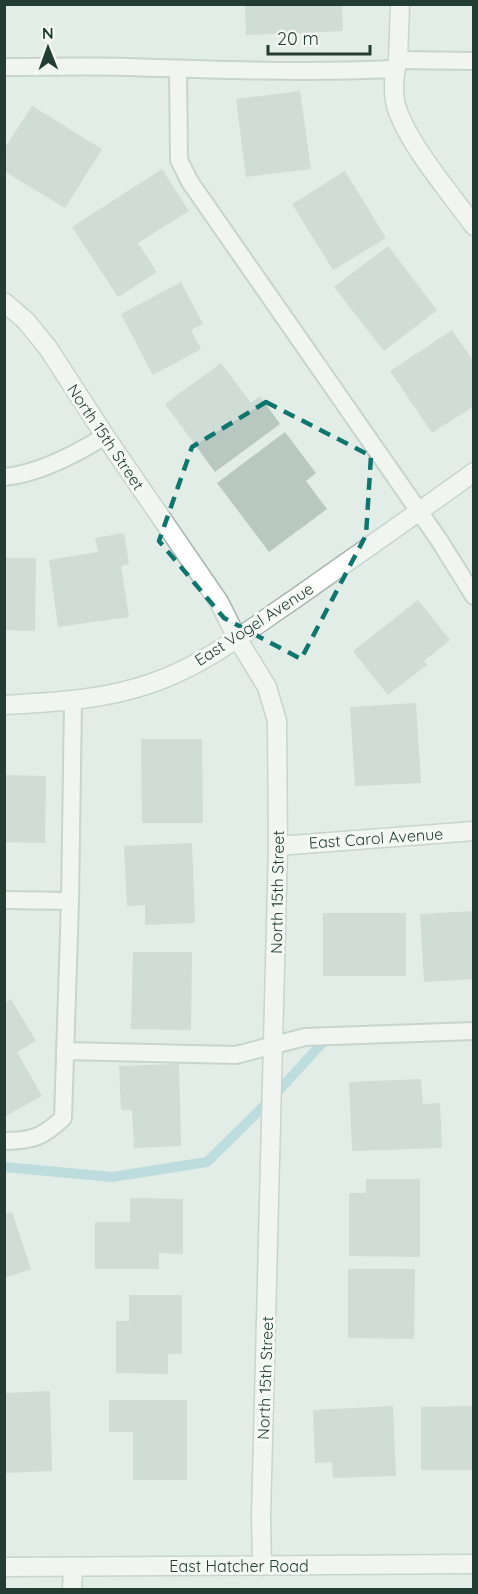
<svg xmlns="http://www.w3.org/2000/svg" width="478" height="1594" font-family="Quicksand,sans-serif">
  <style>
    .lines { fill: none; stroke-linecap: round; stroke-linejoin: round }
    .stream { stroke: #8dc8d0; stroke-width: 10 }
    .building { fill: #b9c7c1 }
    .lane-casing { stroke: #a6b5af; stroke-width: 20 }
    .street-casing { stroke: #a6b5af; stroke-width: 21 }
    .secondary-casing { stroke: #a2b8af; stroke-width: 21 }
    .lane { stroke: #fff; stroke-width: 16 }
    .street { stroke: #fff; stroke-width: 18 }
    .secondary { stroke: #fff; stroke-width: 18 }
    .marked { fill: none; stroke: #0f766e; stroke-width: 4.5; stroke-dasharray: 12 8; stroke-linejoin: round }
    .labels { text-anchor: middle; dominant-baseline: central; stroke-width: 6; stroke-linejoin: round; paint-order: stroke }
    .street-label { font-size: 16px; fill: #233d35; stroke: #f4f9f6 }
  </style>
  <rect width="100%" height="100%" fill="#e3ede8"/>
  <g class="lines">
    <polyline class="stream" points="4,1167 112,1177 207,1162 272,1098 324,1041"/>
  </g>
  <g class="building">
    <polygon points="245,4 342,4 343,31 246,35"/>
    <polygon points="300,91 311,169 246,177 236,99"/>
    <polygon points="32,106 102,149 65,208 4,171 4,149"/>
    <polygon points="162,169 189,211 138,243 157,272 118,297 72,227"/>
    <polygon points="345,171 386,238 333,270 292,204"/>
    <polygon points="388,246 437,310 384,351 334,287"/>
    <polygon points="181,282 203,324 191,330 201,349 153,375 121,314"/>
    <polygon points="452,330 474,362 474,406 432,433 390,371"/>
    <polygon points="221,363 251,403 260,396 280,424 215,472 165,404"/>
    <polygon points="285,432 316,473 306,481 327,509 269,552 217,483"/>
    <polygon points="124,533 129,564 121,566 129,617 58,627 49,560 98,552 95,538"/>
    <polygon points="4,558 36,558 35,631 4,630"/>
    <polygon points="418,600 450,640 424,661 427,665 388,695 353,651"/>
    <polygon points="416,703 421,783 355,786 350,707"/>
    <polygon points="141,739 202,739 203,823 142,823"/>
    <polygon points="4,775 46,776 45,843 4,842"/>
    <polygon points="192,843 195,923 145,925 145,905 127,906 124,846"/>
    <polygon points="474,911 474,979 424,982 420,914"/>
    <rect x="323" y="913" width="83" height="63"/>
    <polygon points="133,952 192,952 191,1030 131,1029"/>
    <polygon points="11,999 36,1041 17,1052 42,1096 4,1117 4,1003"/>
    <polygon points="179,1064 181,1146 134,1148 132,1110 121,1110 119,1066"/>
    <polygon points="421,1079 423,1104 440,1103 442,1148 352,1151 349,1082"/>
    <polygon points="366,1179 420,1179 420,1257 349,1256 349,1193 366,1193"/>
    <polygon points="130,1198 183,1199 183,1254 159,1253 159,1269 95,1269 95,1222 130,1222"/>
    <polygon points="12,1212 31,1269 4,1278 4,1214"/>
    <polygon points="348,1269 415,1269 414,1339 348,1338"/>
    <polygon points="129,1295 182,1295 182,1354 168,1354 168,1374 116,1373 116,1321 129,1321"/>
    <polygon points="50,1391 52,1471 5,1473 5,1393"/>
    <polygon points="109,1400 187,1400 187,1480 133,1480 133,1432 109,1432"/>
    <polygon points="393,1406 396,1476 333,1478 332,1462 315,1463 313,1410"/>
    <polygon points="474,1406 474,1470 421,1470 421,1407"/>
  </g>
  <g class="lines">
    <defs>
      <g id="lane">
        <polyline points="398,60 474,61"/>
        <path d="M4,67C46,67 87,66 129,67C217,70 306,73 395,69"/>
        <polyline points="178,69 179,160 190,182 439,540 474,596"/>
        <path d="M4,477C39,474 76,454 105,436"/>
        <polyline points="4,900 70,901"/>
        <polyline points="65,1051 236,1055 305,1037 474,1031"/>
        <path d="M4,1141C32,1141 43,1137 63,1118L70,901L73,701"/>
      </g>
      <g id="street">
        <path d="M400,4L398,60C394,72 393,89 395,101C402,137 451,194 474,226"/>
        <polyline points="4,302 26,321 48,348 105,436 219,602 237,638 267,687 277,721 278,846 261,1517 262,1566"/>
        <path d="M4,705C55,702 104,700 152,683C205,665 250,629 296,598C355,556 415,515 474,472"/>
        <polyline points="278,846 474,831"/>
        <polyline points="72,1590 73,1567"/>
      </g>
      <polyline id="secondary" points="4,1567 474,1564"/>
    </defs>
    <use href="#lane" class="lane-casing"/>
    <use href="#street" class="street-casing"/>
    <use href="#secondary" class="secondary-casing"/>
    <use href="#lane" class="lane"/>
    <use href="#street" class="street"/>
    <use href="#secondary" class="secondary"/>
  </g>
  <path d="M0 0H478V1594H0ZM266,402L371,456L366,535L301,659L224,618L159,541L192,447Z" fill="#e3ede8" fill-opacity=".55" fill-rule="evenodd"/>
  <path class="marked" d="M266,402L371,456L366,535L301,659L224,618L159,541L192,447Z"/>
  <g class="labels">
    <g class="street-label">
      <text transform="translate(106 437) rotate(56)">North 15th Street</text>
      <text transform="translate(254 624) rotate(-33)">East Vogel Avenue</text>
      <text transform="translate(376 838) rotate(-4)">East Carol Avenue</text>
      <text transform="translate(277 892) rotate(-89)">North 15th Street</text>
      <text transform="translate(265 1378) rotate(-88)">North 15th Street</text>
      <text x="239" y="1566">East Hatcher Road</text>
    </g>
  </g>
  <rect width="478" height="1594" fill="none" stroke="#233d35" stroke-width="12"/>
  <g transform="translate(48 48) rotate(359)" stroke="#f4f9f6" stroke-width="4.5" paint-order="stroke">
  <path d="M0-4.5L10 22L0 15L-10 22Z" fill="#233d35"/>
  <text y="-9" font-size="16" font-weight="bold" text-anchor="middle" fill="#233d35">N</text>
  </g>
  <path d="M268 45v9h102v-9" fill="none" stroke="#233d35" stroke-width="3"/>
  <text x="277" y="45" font-size="18" fill="#233d35" stroke="#f4f9f6" stroke-width="4.5" paint-order="stroke">20 m</text>
</svg>
